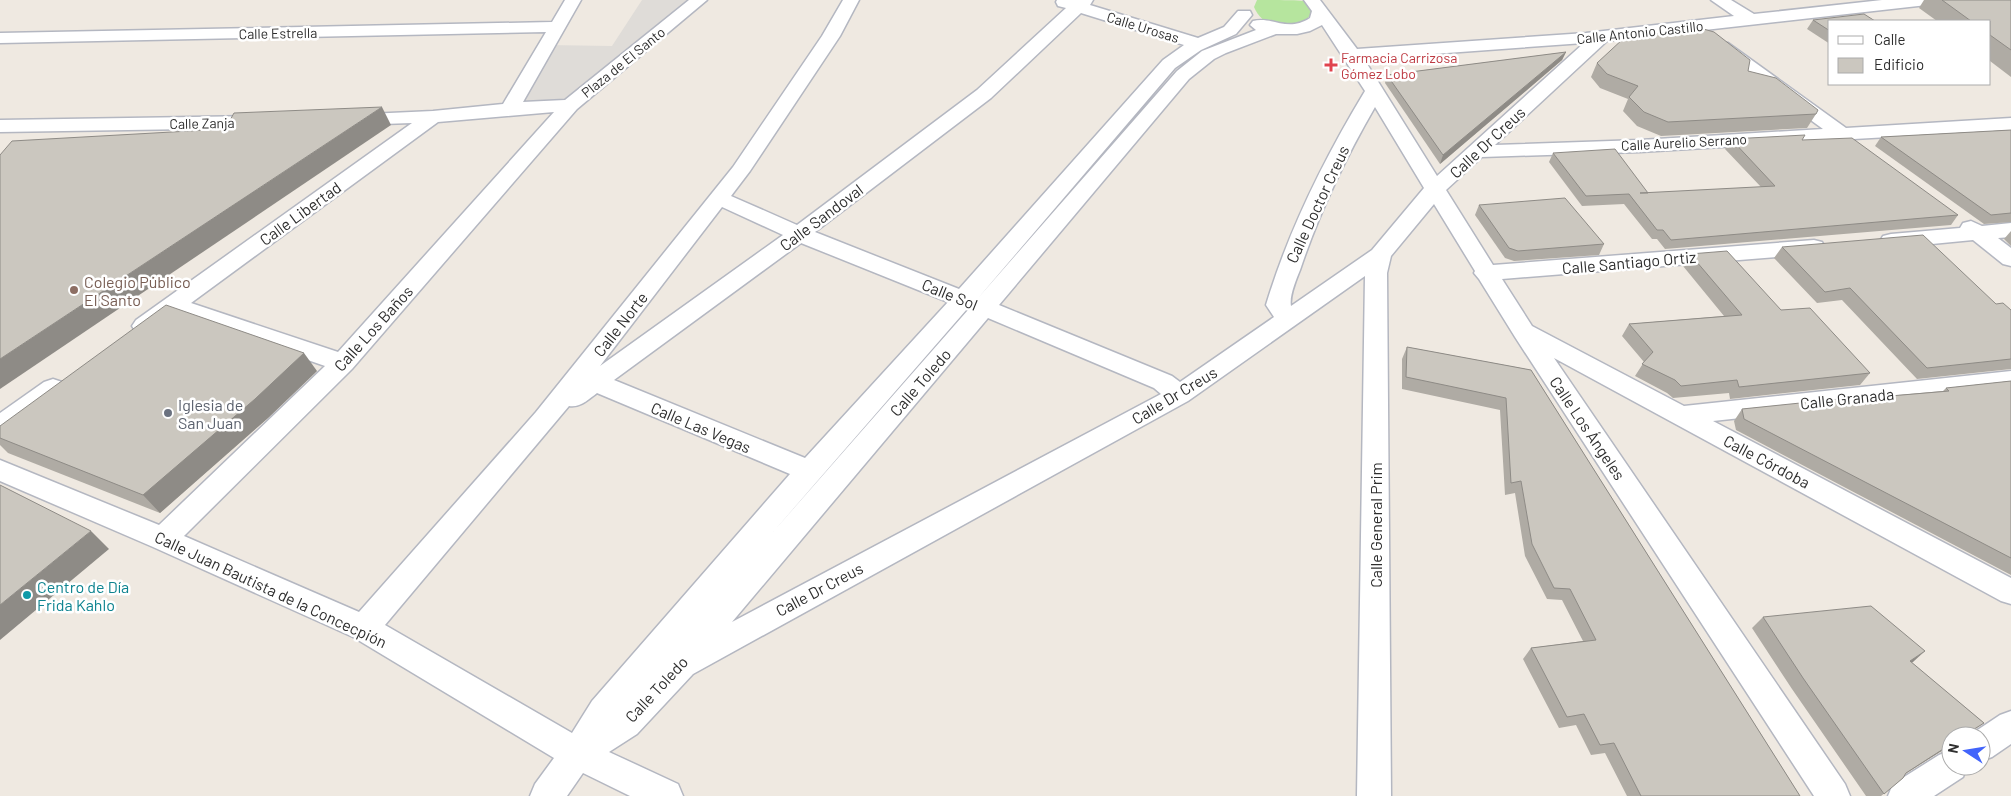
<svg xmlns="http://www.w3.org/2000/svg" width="2011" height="796" font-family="Barlow,sans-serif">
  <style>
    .green { fill: #b6e59e }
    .plaza { fill: #dfdcd8 }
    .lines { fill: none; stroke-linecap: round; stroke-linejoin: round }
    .street-casing { stroke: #b4b7c1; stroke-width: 3 }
    .street { fill: #fff; fill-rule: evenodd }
    .wall { fill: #afaba4 }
    .shaded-wall { fill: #8e8b86 }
    .building { fill: #cbc7bf; stroke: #8e8b86 }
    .health-dot { fill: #e0444e; stroke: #fff; stroke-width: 2 }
    .education-dot { fill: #8d6e63; stroke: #fff; stroke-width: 2 }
    .worship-dot { fill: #6b7280; stroke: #fff; stroke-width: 2 }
    .culture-dot { fill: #0f9aa8; stroke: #fff; stroke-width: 2 }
    .labels { text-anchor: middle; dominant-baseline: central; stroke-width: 5; stroke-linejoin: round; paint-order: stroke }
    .far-street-label { font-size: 14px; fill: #2e2e2e; stroke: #fff }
    .far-health-label { font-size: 14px; fill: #be3a42; stroke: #fff; text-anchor: start }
    .street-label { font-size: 16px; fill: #2e2e2e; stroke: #fff }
    .education-label { font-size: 16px; fill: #785e54; stroke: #fff; text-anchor: start }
    .worship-label { font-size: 16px; fill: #5b616d; stroke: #fff; text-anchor: start }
    .culture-label { font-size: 16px; fill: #0d838f; stroke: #fff; text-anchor: start }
  </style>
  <rect width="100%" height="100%" fill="#efe9e1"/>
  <path class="green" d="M1257,0C1268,0 1295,0 1304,1C1334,16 1270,46 1254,7Z"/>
  <polygon class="plaza" points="642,0 699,0 570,105 510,109 547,45 612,46"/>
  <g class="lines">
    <defs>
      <g id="street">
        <path d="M565,0H581L523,102L565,100L689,0H707L577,109L352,369L184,536L359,612L536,412L733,167L822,36L843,0H859L840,36L750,171L731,196L797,225L977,90L1066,8L1058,6L1056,2L1057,0H1093L1090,5L1198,38L1224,27L1238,11H1250L1252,15L1236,34L1201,50L1175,68L979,297L1177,71L1202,51L1256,30L1250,25L1253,21C1273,16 1287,33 1310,18L1312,11L1304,0H1320L1357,49L1586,33L1734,16L1711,0H1731L1754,14L1882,0H1935L1933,4L1927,5L1607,41L1495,145L1640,140L1823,129L1716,51L1713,47L1716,43L1722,42L1728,43L1846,128L2011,118V130L1854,139L1846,143L1838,140L1640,152L1482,157L1446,190L1493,265L1814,240L1822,242L1825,247L1822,252L1814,254L1502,279L1532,326L1684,406L2011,371V389L1713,421L2011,578V604L2001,601L1554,358L1845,784L1850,796H1814L1515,337L1479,279L1474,273L1475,271L1434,204L1391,256L1387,273L1391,796H1357L1365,276L1188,401L693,674L637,734L609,752L678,784L683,796H630L583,773L567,796H530L535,784L554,758L353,637L153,547L0,481V460L159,525L325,366L176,314C163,324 152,336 136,332L132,326L136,320L412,123L353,125L346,123L343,119L346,115L433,111L503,104L546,32L0,43V33L552,22ZM1081,13L1184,45L1163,60L959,289L815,232L991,98ZM1322,25L1365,91C1324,159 1289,229 1266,305L1274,317L1180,382L1172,376L999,305L1189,79L1214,59L1226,53L1276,34H1297L1310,31ZM1584,43L1437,176L1364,59ZM1375,107L1424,188L1372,250L1291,306C1289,296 1296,280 1300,270C1319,213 1345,159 1375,107ZM554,112L338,352L191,303L438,122ZM722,207L783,235L600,366ZM801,243L948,302L805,458L614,380ZM967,309L968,310L773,532ZM988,318L1154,388L1161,394L732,622ZM597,393L790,474L592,701L572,733L385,625L569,406C580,408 589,399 597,393Z"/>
        <polygon points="263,116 270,118 273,122 270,126 263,128 0,132 0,120"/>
        <polygon points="1971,221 1982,226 2011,223 2011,237 1998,238 2011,248 2011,266 2003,264 1973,240 1891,248 1883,246 1880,241 1883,236 1891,234 1960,228 1963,223"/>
        <polygon points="53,379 62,382 65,388 62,394 9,433 0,436 0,413 44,382"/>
        <polygon points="2011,711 2011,744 1992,757 1981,761 1981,736 1970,735 2000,715"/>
        <polygon points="1951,750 1951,766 1967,766 1963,777 1934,796 1888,796 1893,784 1939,755"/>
      </g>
    </defs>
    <use href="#street" class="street-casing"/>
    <use href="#street" class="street"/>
  </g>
  <g class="wall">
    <polygon points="1924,0 2011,0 2011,77 1990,61 1990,21 1937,21 1919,8"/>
    <polygon points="1813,20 1830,21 1830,44 1807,29"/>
    <polygon points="1566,52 1562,60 1440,164 1385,83 1387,75"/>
    <polygon points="1597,63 1748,71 1816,114 1807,128 1661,136 1637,126 1623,111 1628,99 1600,88 1591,77"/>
    <polygon points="2011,130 2011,222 1984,224 1875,146 1881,137"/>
    <polygon points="1731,139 1802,140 1958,215 1951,225 1665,249 1657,239 1652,239 1624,204 1582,206 1549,162 1553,153 1648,193 1761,187 1725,149"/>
    <polygon points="1479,205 1604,244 1599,255 1514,261 1505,258 1475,215"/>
    <polygon points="2011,231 2011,246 2004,239"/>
    <polygon points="1782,247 1996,304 2011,310 2011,369 1917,379 1842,300 1817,303 1774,258"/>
    <polygon points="1690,254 1781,310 1870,373 1860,385 1730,399 1729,393 1673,398 1667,393 1635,376 1644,362 1622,336 1629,324 1724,316 1683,266"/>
    <polygon points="1407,347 1531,370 1800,796 1627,796 1605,753 1591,755 1576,725 1559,728 1523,659 1531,648 1583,641 1562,600 1547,599 1525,556 1515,493 1505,495 1500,410 1402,389 1402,359"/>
    <polygon points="317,371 268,418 160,513 8,453 0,445 0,426"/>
    <polygon points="2011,381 2011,575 1736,430 1734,421 1742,409 1943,391 1946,388"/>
    <polygon points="1763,617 1912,663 1984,723 1965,736 1951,736 1951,745 1905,774 1903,778 1881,796 1866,796 1792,689 1752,628"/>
  </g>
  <g class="shaded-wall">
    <polygon points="1566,52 1562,60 1440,164 1443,155"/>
    <polygon points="382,107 391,125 0,389 0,359"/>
    <polygon points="304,353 317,371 268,418 160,513 143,495"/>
    <polygon points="91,531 109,549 0,640 0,605"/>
    <polygon points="1925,651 1913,662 1897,671 1910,661"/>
    <polygon points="1951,744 1951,745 1892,782 1906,773"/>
  </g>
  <g class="building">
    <polygon points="1942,0 2011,0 2011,50 1990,35 1990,21 1971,21"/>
    <polygon points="1864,14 1875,21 1830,21 1830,31 1813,20"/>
    <polygon points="1700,28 1714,32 1750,60 1748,71 1776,78 1818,110 1816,114 1668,122 1644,112 1629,97 1638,86 1607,74 1597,63 1624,38"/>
    <polygon points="1566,52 1443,155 1387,75"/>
    <polygon points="382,107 0,359 0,155 12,141 225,129 234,113"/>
    <polygon points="2011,130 2011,213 1991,215 1881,137"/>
    <polygon points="1805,135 1802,140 1852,138 1958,215 1671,240 1663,230 1657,230 1629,194 1586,196 1553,153 1615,149 1648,193 1640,193 1775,186 1731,139"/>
    <polygon points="1565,198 1604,244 1518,251 1509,248 1479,205"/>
    <polygon points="1923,235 1996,304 2003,303 2011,310 2011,359 1927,368 1850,288 1825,292 1782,247"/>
    <polygon points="1727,251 1781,310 1810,308 1870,373 1739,387 1737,380 1681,386 1675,380 1642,364 1653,352 1629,324 1742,315 1690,254"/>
    <polygon points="166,305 304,353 255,399 143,495 0,438 0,426"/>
    <polygon points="1407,347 1531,370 1800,796 1641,796 1614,743 1600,745 1584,714 1567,717 1531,648 1596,640 1570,589 1554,588 1532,544 1521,481 1511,483 1506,398 1406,377"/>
    <polygon points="2011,381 2011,558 1744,419 1742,409 1888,394 1890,396 1949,391 1946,388"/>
    <polygon points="0,485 91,531 0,605"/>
    <polygon points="1871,606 1925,651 1910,661 1984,723 1963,736 1951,736 1951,744 1906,773 1903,778 1884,794 1803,678 1763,617"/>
  </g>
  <path class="health-dot" d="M1328.5 57.5h5v5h5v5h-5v5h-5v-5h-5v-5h5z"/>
  <circle class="education-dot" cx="74" cy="290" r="5"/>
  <circle class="worship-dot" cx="168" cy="413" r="5"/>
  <circle class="culture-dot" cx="27" cy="595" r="5"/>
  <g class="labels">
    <g class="far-street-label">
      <text transform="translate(1143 27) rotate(17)">Calle Urosas</text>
      <text transform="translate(1640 32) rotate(-6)">Calle Antonio Castillo</text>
      <text transform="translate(278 33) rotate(-1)">Calle Estrella</text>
      <text transform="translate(623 62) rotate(-39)">Plaza de El Santo</text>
      <text transform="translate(202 123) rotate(-1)">Calle Zanja</text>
      <text transform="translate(1684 142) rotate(-3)">Calle Aurelio Serrano</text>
    </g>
    <g class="far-health-label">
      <text x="1341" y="57">Farmacia Carrizosa<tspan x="1341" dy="16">Gómez Lobo</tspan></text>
    </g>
    <g class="street-label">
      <text transform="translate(1487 142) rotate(-43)">Calle Dr Creus</text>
      <text transform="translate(1317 204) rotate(-65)">Calle Doctor Creus</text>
      <text transform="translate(300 213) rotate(-36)">Calle Libertad</text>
      <text transform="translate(821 217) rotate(-37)">Calle Sandoval</text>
      <text transform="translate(1629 262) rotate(-5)">Calle Santiago Ortiz</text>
      <text transform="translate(950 294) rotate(22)">Calle Sol</text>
      <text transform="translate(620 324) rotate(-52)">Calle Norte</text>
      <text transform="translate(373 328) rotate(-48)">Calle Los Baños</text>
      <text transform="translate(920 382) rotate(-49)">Calle Toledo</text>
      <text transform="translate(1174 395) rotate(-31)">Calle Dr Creus</text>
      <text transform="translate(1847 398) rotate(-6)">Calle Granada</text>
      <text transform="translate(701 427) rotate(23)">Calle Las Vegas</text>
      <text transform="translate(1588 428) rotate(56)">Calle Los Ángeles</text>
      <text transform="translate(1767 461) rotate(28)">Calle Córdoba</text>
      <text transform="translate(1375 525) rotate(-90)">Calle General Prim</text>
      <text transform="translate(271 589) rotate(25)">Calle Juan Bautista de la Concecpión</text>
      <text transform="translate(819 589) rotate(-28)">Calle Dr Creus</text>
      <text transform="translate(656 689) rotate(-47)">Calle Toledo</text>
    </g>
    <g class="education-label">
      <text x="84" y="281">Colegio Público<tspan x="84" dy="18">El Santo</tspan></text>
    </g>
    <g class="worship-label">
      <text x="178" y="404">Iglesia de<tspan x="178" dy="18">San Juan</tspan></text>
    </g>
    <g class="culture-label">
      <text x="37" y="586">Centro de Día<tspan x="37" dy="18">Frida Kahlo</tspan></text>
    </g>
  </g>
  <rect x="1828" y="20" width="162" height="65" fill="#ffffff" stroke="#ababab"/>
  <rect x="1838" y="36" width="25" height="8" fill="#ffffff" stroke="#ababab"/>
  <text x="1874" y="45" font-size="15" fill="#2e2e2e">Calle</text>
  <rect x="1838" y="58" width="25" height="15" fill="#cbc7bf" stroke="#ababab"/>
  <text x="1874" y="70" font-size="15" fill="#2e2e2e">Edificio</text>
  <g transform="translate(1966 751) rotate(282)"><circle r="24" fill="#ffffff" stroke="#ababab"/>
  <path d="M0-4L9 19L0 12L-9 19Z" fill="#4264fb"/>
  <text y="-8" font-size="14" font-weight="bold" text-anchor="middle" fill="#2e2e2e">N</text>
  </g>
</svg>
